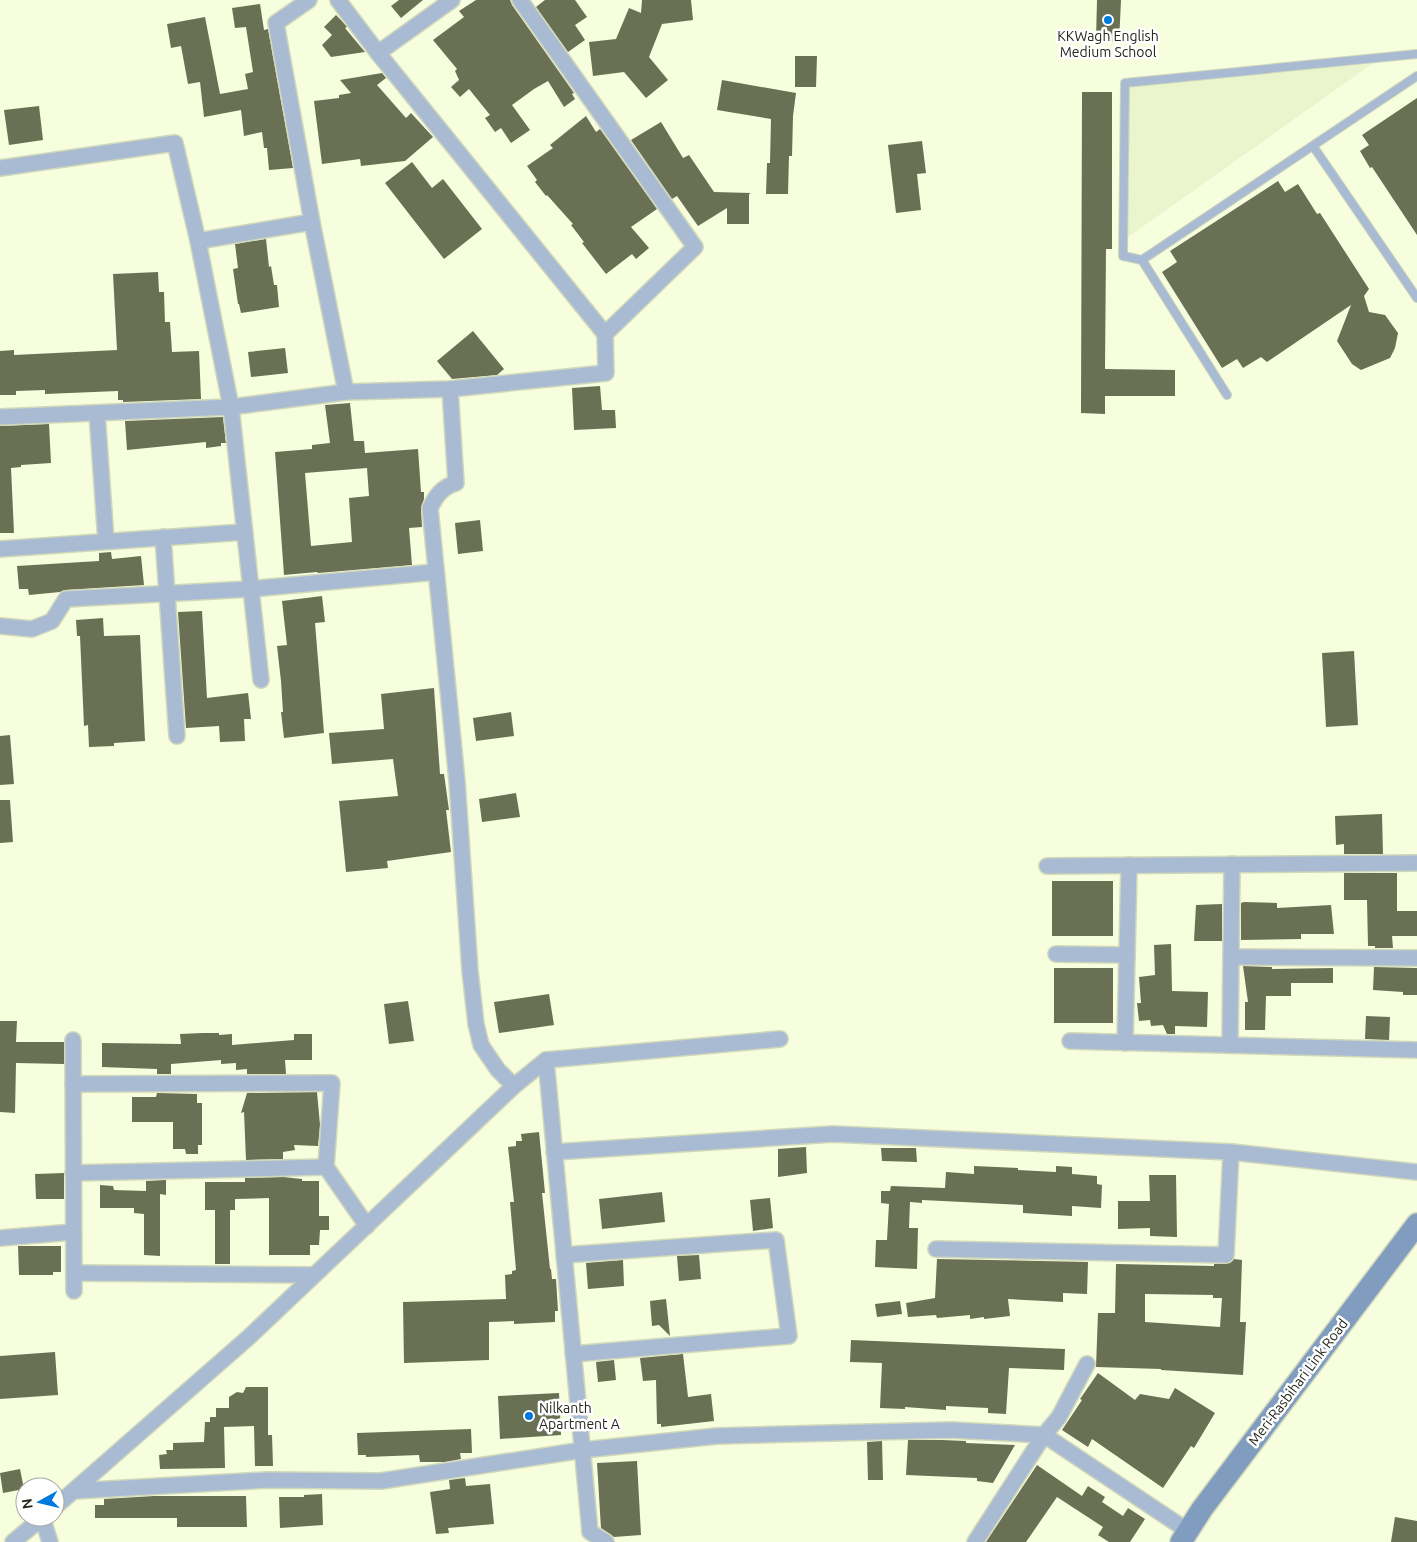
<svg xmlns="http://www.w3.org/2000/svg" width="1417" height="1542" font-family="Ubuntu,sans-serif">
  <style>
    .built { fill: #eaf4cd }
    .building { fill: #697054; fill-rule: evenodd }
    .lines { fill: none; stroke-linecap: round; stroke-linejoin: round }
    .service-casing { stroke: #d0d7bb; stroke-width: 10 }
    .minor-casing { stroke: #d0d7bb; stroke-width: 18 }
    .secondary-casing { stroke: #d0d7bb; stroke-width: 24 }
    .service { stroke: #a8bbd2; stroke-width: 8 }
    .minor { stroke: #a8bbd2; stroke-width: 15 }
    .secondary { stroke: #809cbe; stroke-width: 21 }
    .poi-dot { fill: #0079df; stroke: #fff; stroke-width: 2 }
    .labels { text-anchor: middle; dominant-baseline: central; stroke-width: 5; stroke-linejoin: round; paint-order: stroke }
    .poi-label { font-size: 14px; fill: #24271b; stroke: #fff }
    .street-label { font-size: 14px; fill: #24271b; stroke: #fff }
  </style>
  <rect width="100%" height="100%" fill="#f6fede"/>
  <polygon class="built" points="1372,64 1121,242 1125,83"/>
  <g class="building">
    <polygon points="399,0 423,0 401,18 391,6"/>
    <polygon points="476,0 510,0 512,5 574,93 572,94 575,99 564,107 548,81 534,89 512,105 530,130 511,143 501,128 495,132 485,118 490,115 469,89 460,97 451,87 459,80 455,71 457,69 433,40 464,17 459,11"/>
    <polygon points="545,0 575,0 587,17 575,25 585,40 568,52 536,7"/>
    <polygon points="642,0 691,0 693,20 662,24 649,57 668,80 646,98 624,72 593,76 589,42 616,39 629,8 641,13"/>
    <polygon points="1097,0 1121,0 1119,43 1096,40"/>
    <polygon points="260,4 264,30 268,29 293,168 269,170 267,148 264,148 262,132 244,136 241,110 204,117 200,82 188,84 181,46 171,48 167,24 205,17 220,94 248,89 245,74 253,72 246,27 235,28 232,8"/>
    <polygon points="336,15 341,20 347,27 345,28 365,52 331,57 322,45 332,35 324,27"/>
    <polygon points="795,56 817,56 816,87 795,87"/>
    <polygon points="382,73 386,78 377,85 406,118 411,113 433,137 405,161 361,166 360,159 322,164 314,101 339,98 339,95 351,93 340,80"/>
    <polygon points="722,80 796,93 793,116 792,156 789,156 788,194 766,194 767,163 770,163 771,119 717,110"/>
    <polygon points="1082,92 1112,92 1112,249 1106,249 1105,369 1175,370 1175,396 1105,396 1105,414 1081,413"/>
    <polygon points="1417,98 1417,235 1372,167 1370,168 1360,151 1369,145 1362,135"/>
    <polygon points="39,106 43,140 9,145 4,110"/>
    <polygon points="586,116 596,132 600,129 657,209 631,227 649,248 636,259 632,254 606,274 582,243 584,242 571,225 573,224 547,195 546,196 535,182 537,180 527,166 553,148 550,145"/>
    <polygon points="661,122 683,158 689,155 714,192 751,193 749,194 749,224 727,224 727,208 698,226 677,196 672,199 631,140"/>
    <polygon points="922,141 926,173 917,174 921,210 896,213 888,145"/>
    <polygon points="412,162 432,188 443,179 482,229 444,259 385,183"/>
    <polygon points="1278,181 1285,192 1298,184 1317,214 1320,213 1369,289 1364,296 1369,312 1385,315 1398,333 1395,348 1390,358 1361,370 1352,364 1337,341 1351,305 1267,362 1261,357 1243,368 1237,359 1222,368 1162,272 1177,262 1170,251"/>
    <polygon points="266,239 269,267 271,266 274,285 277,285 279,307 241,313 239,304 238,304 233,269 238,268 235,244"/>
    <polygon points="158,272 159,292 164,292 165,322 170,322 172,352 199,351 201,399 123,402 123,400 118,400 118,391 45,394 45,390 16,391 16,395 0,395 0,351 14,350 14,355 117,350 113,274"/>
    <polygon points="473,331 504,369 497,375 452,379 437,361"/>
    <polygon points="285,348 288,373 251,377 248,352"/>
    <polygon points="600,386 602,410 615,410 616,428 574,430 572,388"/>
    <path d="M350,403L354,441H364L365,453L418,449L421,492H424V499L421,508L422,527L409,528L412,565L318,573L317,572L284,575L275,452L312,449V445L330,443L325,405ZM367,468L369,496L349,498L352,542L311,546L305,473Z"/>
    <polygon points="223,417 226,443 221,443 221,446 206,448 206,442 127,450 125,421"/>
    <polygon points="49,424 51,463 21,465 21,467 11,468 14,533 0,533 0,426"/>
    <polygon points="480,520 483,551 458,554 455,523"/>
    <polygon points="111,552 112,559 141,556 144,585 65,590 60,592 29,595 28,589 19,589 17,566 99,561 99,553"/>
    <polygon points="322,596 325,622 315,623 324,733 284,738 281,712 283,712 281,681 277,646 287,645 282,601"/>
    <polygon points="202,611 207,698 248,693 251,719 244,719 245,741 220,742 219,726 186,728 178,612"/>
    <polygon points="103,618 104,636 140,635 145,741 114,743 114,746 89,747 88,725 84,726 80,636 77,636 76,620"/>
    <polygon points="1354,651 1358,725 1326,727 1322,653"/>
    <polygon points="434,688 440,774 444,774 449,810 446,810 451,852 387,861 388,868 346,872 339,801 398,796 393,759 332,764 329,733 384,729 381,694"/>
    <polygon points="511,712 514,736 476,741 473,718"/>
    <polygon points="10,735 14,784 0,785 0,736"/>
    <polygon points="516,793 520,817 482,822 479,799"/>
    <polygon points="0,800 10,800 13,842 0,843"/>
    <polygon points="1382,814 1383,854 1344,854 1344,844 1336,845 1335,816"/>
    <polygon points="1344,873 1397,873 1397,911 1417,911 1417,936 1392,936 1393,948 1375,948 1375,946 1368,946 1367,900 1344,900"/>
    <rect x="1052" y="881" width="61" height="55"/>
    <polygon points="1244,902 1277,903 1277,908 1331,905 1334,934 1301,934 1301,939 1241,940 1241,903"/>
    <polygon points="1222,904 1222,941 1194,941 1196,905"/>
    <polygon points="1171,944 1172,991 1208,992 1207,1027 1175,1026 1175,1034 1167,1034 1163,1025 1151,1026 1150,1020 1139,1021 1137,1003 1141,1003 1139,977 1155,975 1154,945"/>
    <polygon points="1243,966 1272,967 1272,969 1333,968 1333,983 1291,983 1291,996 1266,996 1265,1030 1245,1030 1245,1002 1248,1002"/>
    <polygon points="1374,967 1417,968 1417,995 1403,995 1403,992 1373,990"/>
    <rect x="1054" y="968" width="59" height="55"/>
    <polygon points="549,994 554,1025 499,1033 494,1002"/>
    <polygon points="408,1001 414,1041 389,1044 384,1004"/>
    <polygon points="1366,1016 1390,1017 1389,1040 1365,1039"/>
    <polygon points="0,1021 17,1021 16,1042 64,1042 64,1064 16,1063 15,1113 0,1112"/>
    <polygon points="203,1033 219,1033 219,1035 232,1034 232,1045 294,1040 294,1034 312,1034 312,1060 285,1060 286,1074 247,1074 247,1069 236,1070 236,1063 221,1064 221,1060 171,1064 171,1074 157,1074 157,1069 102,1067 102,1043 181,1044 180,1034"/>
    <polygon points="317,1092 320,1125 318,1146 294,1145 295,1150 283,1152 283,1159 246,1160 244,1112 241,1113 247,1093"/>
    <polygon points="157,1093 197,1094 197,1103 202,1103 202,1145 198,1145 198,1154 186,1154 185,1149 173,1149 173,1122 132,1122 132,1097 156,1097"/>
    <polygon points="539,1132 545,1193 542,1193 550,1269 551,1269 552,1279 556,1279 558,1311 555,1311 555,1322 514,1324 514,1321 489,1322 489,1360 404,1363 403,1302 506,1299 505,1275 512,1274 512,1271 516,1270 510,1202 514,1202 508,1147 516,1146 516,1141 522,1141 521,1134"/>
    <polygon points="806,1147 807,1173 778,1177 778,1149"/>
    <polygon points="881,1148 916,1148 917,1162 882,1161"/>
    <polygon points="974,1166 1018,1168 1018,1170 1056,1172 1056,1166 1072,1167 1072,1174 1097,1176 1097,1184 1102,1185 1101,1208 1072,1206 1072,1216 1023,1213 1023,1205 922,1200 922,1203 910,1202 909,1228 918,1228 917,1269 875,1267 876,1240 887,1240 889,1204 881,1203 881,1191 890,1191 891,1186 945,1188 946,1172 974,1174"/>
    <polygon points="64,1173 64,1199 36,1199 35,1174"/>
    <polygon points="1149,1175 1176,1175 1177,1237 1150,1236 1150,1228 1118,1229 1118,1201 1150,1201"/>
    <polygon points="283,1177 302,1179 302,1181 319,1181 319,1216 329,1216 329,1230 320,1230 319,1245 310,1245 310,1255 269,1255 269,1198 235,1199 235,1210 230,1210 230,1264 215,1264 215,1210 205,1210 205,1182 245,1182 245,1178"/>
    <polygon points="166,1180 166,1195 160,1194 160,1256 144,1255 144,1214 134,1213 134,1208 100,1208 100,1185 113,1186 114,1190 146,1191 146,1181"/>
    <polygon points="662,1192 665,1222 602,1229 599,1199"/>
    <polygon points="770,1198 773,1228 753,1231 750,1200"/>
    <polygon points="18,1246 61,1246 61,1272 53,1272 53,1275 19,1275"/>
    <polygon points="699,1255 701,1279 679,1281 677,1256"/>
    <polygon points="937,1259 1088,1262 1087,1294 1063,1293 1063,1302 1008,1299 1010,1316 984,1319 984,1317 970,1319 970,1315 937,1318 936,1315 908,1317 906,1303 935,1298"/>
    <path d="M1234,1259L1242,1260L1240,1322H1246L1243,1375L1161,1370V1369L1096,1367L1098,1313H1115L1116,1264L1214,1266V1264L1230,1263ZM1145,1294L1213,1295V1298H1222L1220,1327L1145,1322Z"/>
    <polygon points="623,1260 624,1286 588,1289 586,1263"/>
    <polygon points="666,1299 670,1336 659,1325 652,1326 650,1301"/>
    <polygon points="900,1301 902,1314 877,1317 875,1304"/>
    <polygon points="851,1340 1065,1349 1064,1370 1009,1368 1006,1414 988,1413 988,1408 946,1406 946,1410 905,1407 905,1409 880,1408 882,1363 850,1362"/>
    <polygon points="55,1352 58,1395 0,1399 0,1356"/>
    <polygon points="683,1354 688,1397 711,1394 714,1421 661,1427 661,1424 657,1424 656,1380 643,1381 640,1358"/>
    <polygon points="614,1360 616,1380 598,1382 596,1362"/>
    <polygon points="1098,1373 1135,1400 1140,1394 1169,1399 1175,1388 1215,1413 1194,1448 1191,1446 1163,1488 1092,1439 1088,1447 1062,1430 1082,1400 1080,1399"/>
    <polygon points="246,1387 268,1387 268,1435 272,1435 273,1466 255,1466 254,1426 224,1427 225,1468 160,1469 159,1455 167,1454 166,1450 173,1450 173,1443 204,1442 205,1422 210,1422 210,1417 216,1417 216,1408 229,1408 229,1397 237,1392 243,1393"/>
    <polygon points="559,1393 561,1435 500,1439 498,1396"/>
    <polygon points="471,1429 472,1453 460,1453 461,1459 445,1462 420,1462 419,1455 366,1457 366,1455 358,1455 357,1433"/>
    <polygon points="908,1440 942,1440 966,1441 966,1443 1015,1445 993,1483 977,1481 977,1478 906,1475"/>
    <polygon points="882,1441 883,1480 868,1480 867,1442"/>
    <polygon points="637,1461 641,1535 614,1537 601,1528 597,1463"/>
    <polygon points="1037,1465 1082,1496 1088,1486 1105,1497 1102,1502 1123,1516 1128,1508 1145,1519 1130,1542 1109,1542 1098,1535 1103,1527 1057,1497 1026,1542 986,1542"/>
    <polygon points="20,1469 24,1489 3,1493 0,1473"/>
    <polygon points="465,1478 466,1486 490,1484 494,1524 448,1528 449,1533 436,1534 430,1492 450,1489 449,1480"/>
    <polygon points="322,1494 323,1525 280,1528 279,1497 304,1497 304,1495"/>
    <polygon points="154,1496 246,1496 247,1527 177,1527 177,1518 95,1518 95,1505 104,1505 104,1499"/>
    <polygon points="1395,1517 1417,1521 1417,1542 1391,1542"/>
  </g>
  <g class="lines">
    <defs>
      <g id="service">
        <polyline points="1313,146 1417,298"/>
        <polyline points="1142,260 1417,76"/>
        <polyline points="1227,395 1142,260 1123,256 1125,83 1417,54"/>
      </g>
      <g id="minor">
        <polyline points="309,0 276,23 312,222 346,392"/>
        <polyline points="520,0 695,247 605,334"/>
        <polyline points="378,53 452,0"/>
        <polyline points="0,168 175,143 198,241 231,407 346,392 450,389 606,373 605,334 378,53 338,0"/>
        <polyline points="198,241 312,222"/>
        <path d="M450,389L456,483C442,487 436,496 430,508L457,781L470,971L476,1024L481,1045L498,1070L514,1086"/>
        <polyline points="97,413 106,541"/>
        <polyline points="0,417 231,407 261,680"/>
        <polyline points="163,537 177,736"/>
        <polyline points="0,549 244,532"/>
        <polyline points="0,626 32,629 52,621 66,599 250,589 436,572"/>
        <polyline points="1047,866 1417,863"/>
        <polyline points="1056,954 1127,955"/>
        <polyline points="1231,957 1417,958"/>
        <polyline points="73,1040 74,1291"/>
        <polyline points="1070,1041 1417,1050"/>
        <polyline points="1125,1043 1129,865"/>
        <polyline points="1230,1045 1232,864"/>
        <polyline points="546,1060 590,1532 606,1542"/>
        <polyline points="73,1084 332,1083 326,1167 367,1226"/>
        <polyline points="554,1152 833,1134 1231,1152 1417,1172"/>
        <polyline points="73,1173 326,1167"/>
        <polyline points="0,1238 73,1232"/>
        <polyline points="936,1249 1226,1255 1231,1152"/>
        <polyline points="564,1255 776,1240 789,1336 573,1354"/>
        <polyline points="74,1273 314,1275"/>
        <polyline points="74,1491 267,1480 381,1481 583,1450 717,1436 951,1430 1044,1435 1188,1531"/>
        <polyline points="55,1507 249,1337 514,1086 546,1060 780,1039"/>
        <polyline points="42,1517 50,1542"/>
        <polyline points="13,1542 43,1517"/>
        <polyline points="975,1542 1044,1435 1059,1417 1087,1364"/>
      </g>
      <polyline id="secondary" points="1181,1542 1202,1509 1417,1224"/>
    </defs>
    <use href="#service" class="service-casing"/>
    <use href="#minor" class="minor-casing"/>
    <use href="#secondary" class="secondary-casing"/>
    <use href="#service" class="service"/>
    <use href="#minor" class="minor"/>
    <use href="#secondary" class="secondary"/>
  </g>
  <g class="poi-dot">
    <circle cx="1108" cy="20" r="5"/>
    <circle cx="529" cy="1416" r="5"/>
  </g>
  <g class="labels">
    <g class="poi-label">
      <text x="1108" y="36">KKWagh English<tspan x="1108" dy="16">Medium School</tspan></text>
      <text x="539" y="1408" text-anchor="start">Nilkanth<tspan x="539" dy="16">Apartment A</tspan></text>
    </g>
    <g class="street-label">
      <text transform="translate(1298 1382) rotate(-53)">Meri-Rasbihari Link Road</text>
    </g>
  </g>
  <g transform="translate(40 1502) rotate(262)"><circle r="24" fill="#ffffff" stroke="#a7a9a4"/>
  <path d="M0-4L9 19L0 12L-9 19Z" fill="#0079df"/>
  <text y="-8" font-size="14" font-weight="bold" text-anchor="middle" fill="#24271b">N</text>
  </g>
</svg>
